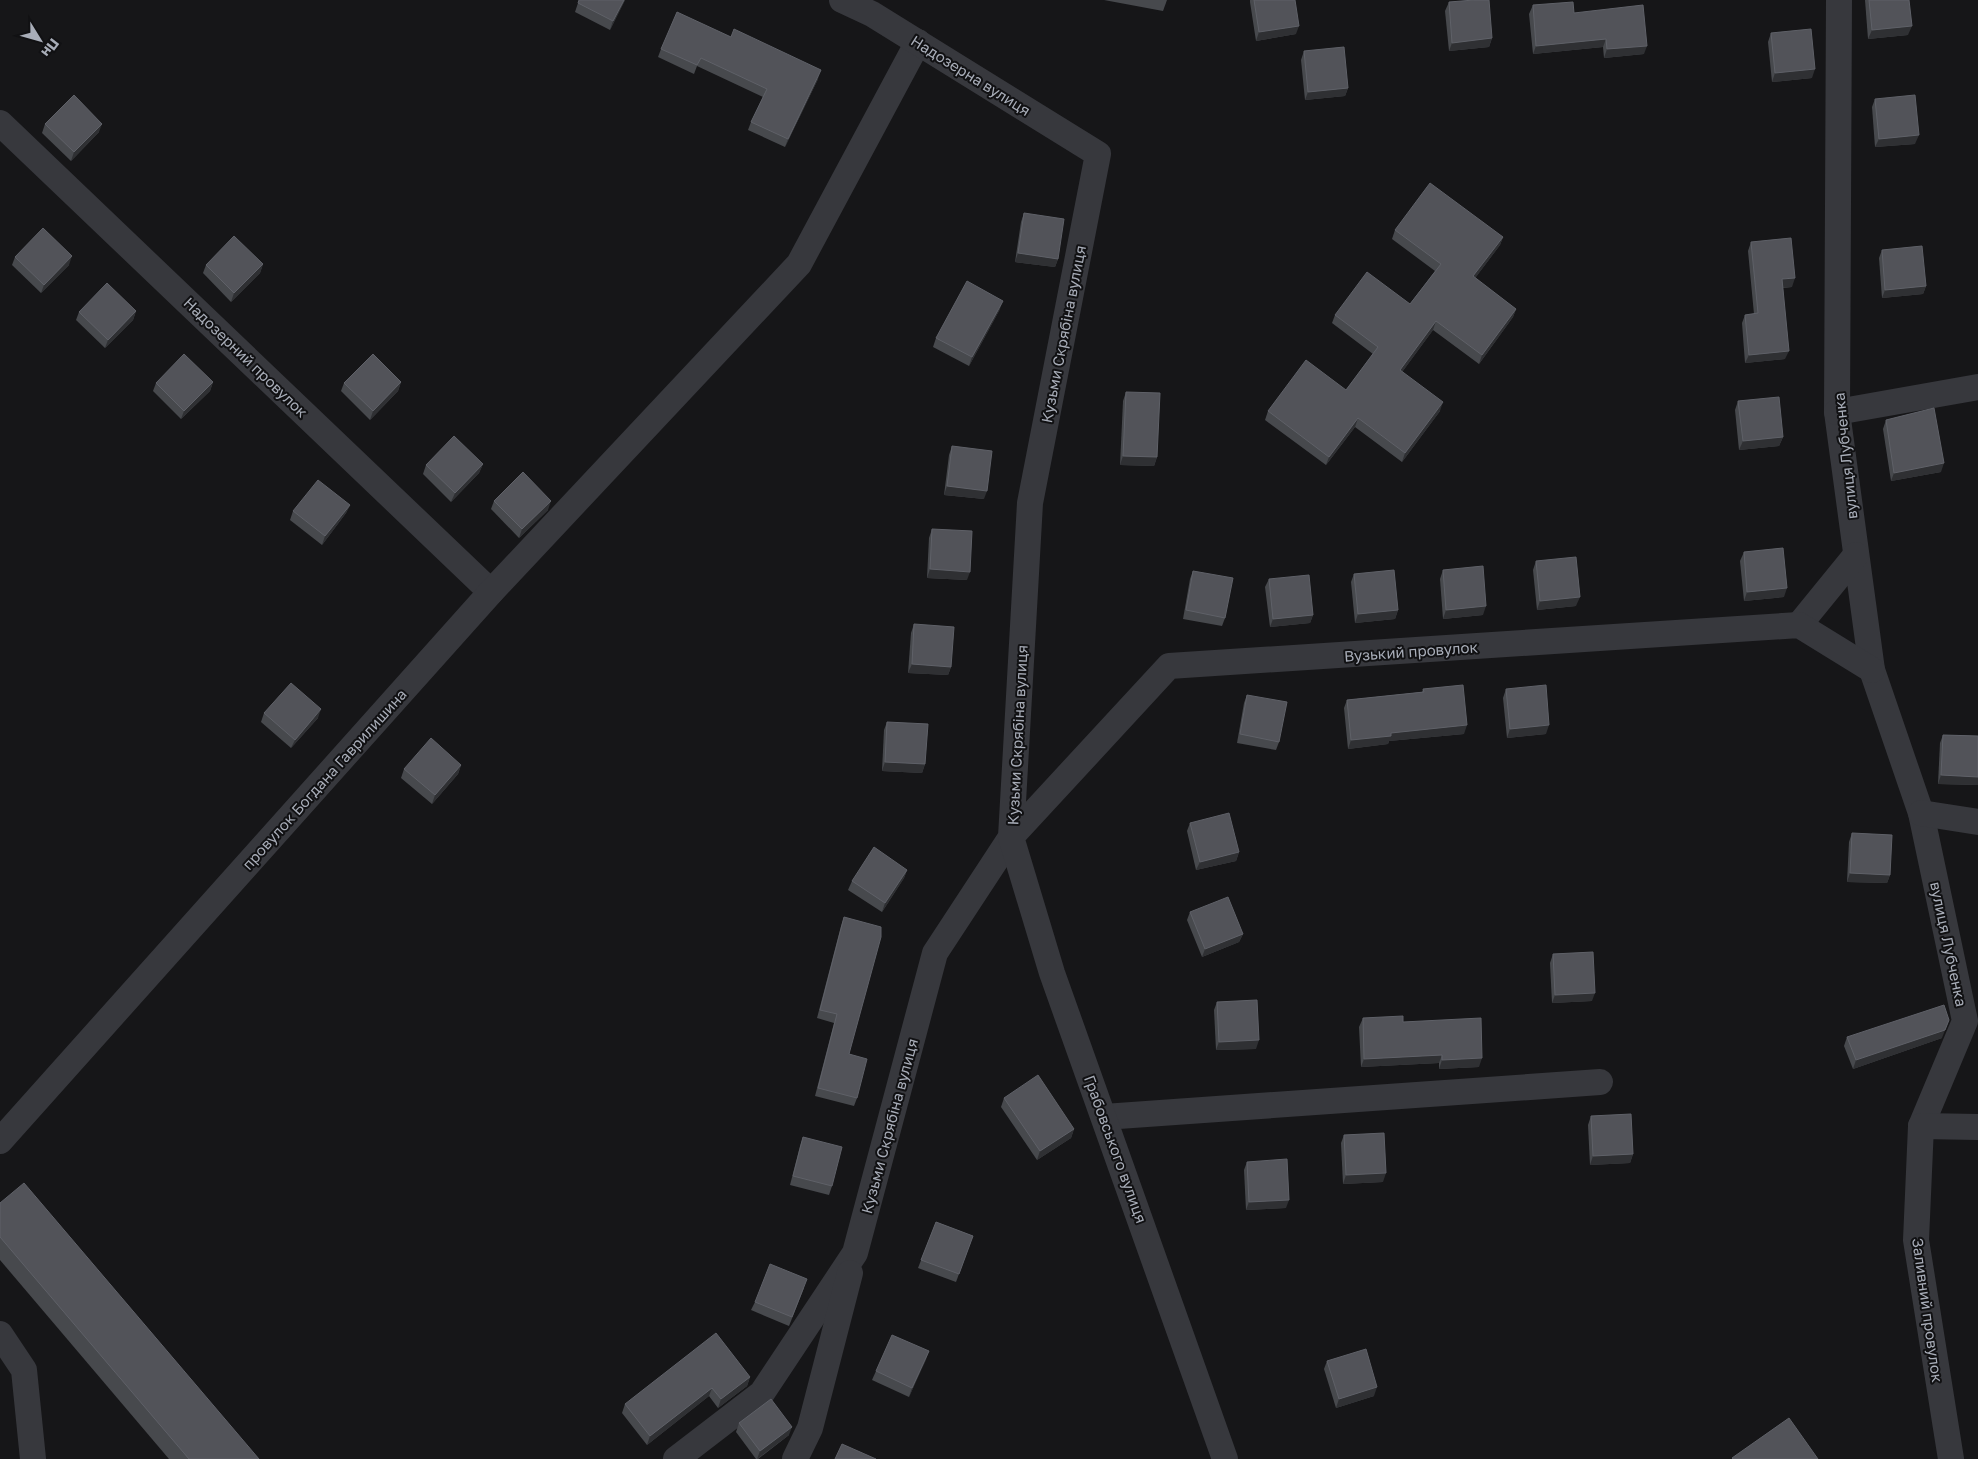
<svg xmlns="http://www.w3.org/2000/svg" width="1978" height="1459" font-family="'Golos Text',sans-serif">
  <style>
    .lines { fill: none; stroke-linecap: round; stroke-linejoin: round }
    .minor { stroke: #37383d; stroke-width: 26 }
    .wall { fill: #47494d }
    .shaded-wall { fill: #2f3033 }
    .building { fill: #525359; stroke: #5f6168 }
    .labels { text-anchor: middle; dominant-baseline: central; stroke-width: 4; stroke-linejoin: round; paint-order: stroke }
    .street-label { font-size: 15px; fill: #a8adb8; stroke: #111113 }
  </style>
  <rect width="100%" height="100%" fill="#161618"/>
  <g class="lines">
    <g class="minor">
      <polyline points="1839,0 1837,412 1872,670 1921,813 1965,1021 1921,1126"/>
      <polyline points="0,123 491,592"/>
      <polyline points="1837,412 1978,387"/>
      <polyline points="1799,625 1856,555"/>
      <polyline points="1921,813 1978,822"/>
      <polyline points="1104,1117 1600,1082"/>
      <polyline points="0,1141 491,592 799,264 918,42"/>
      <polyline points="0,1334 24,1370 33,1459"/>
      <polyline points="676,1459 762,1393 855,1253 935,953 1011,837 1030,503 1098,154 872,14 842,0"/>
      <polyline points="795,1459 810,1428 850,1273"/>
      <polyline points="1225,1459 1052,973 1011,837 1169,666 1799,625 1872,670"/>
      <polyline points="1951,1459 1916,1240 1921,1126 1978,1127"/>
    </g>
  </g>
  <g class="wall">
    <polygon points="625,0 610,30 575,12 578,3"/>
    <polygon points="1104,0 1167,0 1163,11"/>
    <polygon points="1250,0 1295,0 1296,34 1256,41 1250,2"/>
    <polygon points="1865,0 1909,0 1908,35 1868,39"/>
    <polygon points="1449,2 1492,38 1489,47 1449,51 1445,11"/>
    <polygon points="1533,5 1574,13 1644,54 1604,58 1603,47 1533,54 1529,14"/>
    <polygon points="1771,33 1812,78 1772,82 1768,42"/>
    <polygon points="661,49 818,79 785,147 748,130 751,122 763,97 697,66 694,74 658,57"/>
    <polygon points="1304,51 1348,88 1345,96 1305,100 1301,60"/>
    <polygon points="1875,99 1915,144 1875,147 1872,107"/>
    <polygon points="45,124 99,132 71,161 42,133"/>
    <polygon points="1024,213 1058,259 1055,267 1015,262 1021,222"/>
    <polygon points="1395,230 1503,237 1500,245 1475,278 1516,309 1513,317 1479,364 1433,330 1402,372 1440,411 1402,462 1355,427 1326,465 1265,420 1268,411 1346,390 1373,354 1332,323 1335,315 1410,304 1435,271 1392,239"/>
    <polygon points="1751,242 1792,287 1783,288 1785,359 1745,363 1742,323 1745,315 1754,314 1748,251"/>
    <polygon points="1882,250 1926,286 1923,294 1882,298 1879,258"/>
    <polygon points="15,257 69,265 41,293 12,265"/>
    <polygon points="263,264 260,273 231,302 203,273 206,265"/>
    <polygon points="1000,309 969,366 933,347 936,338"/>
    <polygon points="136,311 133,320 105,348 76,320 79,312"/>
    <polygon points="213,382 210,391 181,419 153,391 156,383"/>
    <polygon points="401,382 398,391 370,420 341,391 344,383"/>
    <polygon points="1126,392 1157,457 1154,466 1120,465 1123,401"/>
    <polygon points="1738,401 1783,437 1779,446 1739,450 1735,410"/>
    <polygon points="1886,420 1941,472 1891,481 1883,429"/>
    <polygon points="952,446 984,499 944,495 949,455"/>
    <polygon points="483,464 479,473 451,502 423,474 426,465"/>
    <polygon points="494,501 548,510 519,538 491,509"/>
    <polygon points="350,505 346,513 322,545 290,520 293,511"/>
    <polygon points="932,529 967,580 927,578 929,538"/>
    <polygon points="1744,552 1784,597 1744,601 1740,561"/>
    <polygon points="1536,561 1576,606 1537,610 1533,570"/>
    <polygon points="1443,570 1483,615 1443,619 1440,579"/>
    <polygon points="1193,571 1225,618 1222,626 1183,619 1190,579"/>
    <polygon points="1354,574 1398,610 1395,619 1355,623 1351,582"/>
    <polygon points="1269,579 1313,615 1310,623 1270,627 1265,587"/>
    <polygon points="914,624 951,667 948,675 908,673 911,633"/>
    <polygon points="1423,689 1464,734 1389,741 1388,744 1348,749 1344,708 1347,700 1422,692"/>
    <polygon points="1506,689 1546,734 1507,738 1503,698"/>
    <polygon points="1247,695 1279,742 1276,750 1237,743 1244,703"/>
    <polygon points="264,713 318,718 291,748 261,722"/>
    <polygon points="887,722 925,764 922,773 882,771 884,730"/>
    <polygon points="1943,735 1978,736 1978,785 1938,784 1940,743"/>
    <polygon points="461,765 458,774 432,804 401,778 404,769"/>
    <polygon points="1190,823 1239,852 1236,861 1196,870 1187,831"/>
    <polygon points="1852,833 1890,875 1887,883 1847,882 1849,842"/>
    <polygon points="907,870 904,878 882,912 848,890 852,881"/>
    <polygon points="1190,912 1243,934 1239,942 1202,957 1187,920"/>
    <polygon points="844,917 849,1054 857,1098 854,1106 815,1096 834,1023 817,1018 841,926"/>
    <polygon points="1553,954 1592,1001 1552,1003 1550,963"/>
    <polygon points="1217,1002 1256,1049 1216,1050 1214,1010"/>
    <polygon points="1363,1018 1403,1022 1479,1067 1439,1069 1439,1063 1361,1067 1359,1027"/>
    <polygon points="1847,1037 1942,1038 1853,1069 1844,1046"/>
    <polygon points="1004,1098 1074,1129 1071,1138 1037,1160 1001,1107"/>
    <polygon points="1591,1116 1633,1154 1630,1163 1590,1165 1588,1125"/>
    <polygon points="1344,1135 1383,1182 1343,1184 1341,1143"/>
    <polygon points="803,1137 832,1186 829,1195 790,1185 800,1146"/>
    <polygon points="1247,1162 1286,1208 1246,1210 1244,1170"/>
    <polygon points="0,1203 259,1459 169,1459 0,1260"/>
    <polygon points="936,1222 973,1236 956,1282 918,1268"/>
    <polygon points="804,1288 789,1326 751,1310 755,1302"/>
    <polygon points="929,1351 909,1397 872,1380 876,1371"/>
    <polygon points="1327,1361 1374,1396 1336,1408 1324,1369"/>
    <polygon points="750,1377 747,1386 718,1408 709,1396 647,1445 622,1413 625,1404"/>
    <polygon points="739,1423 789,1435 758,1459 756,1459 736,1432"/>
  </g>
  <g class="shaded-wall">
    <polygon points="624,0 625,0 610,30 613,21"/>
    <polygon points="1299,26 1296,34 1256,41 1259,32"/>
    <polygon points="1912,26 1908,35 1868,39 1872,30"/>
    <polygon points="1492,38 1489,47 1449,51 1452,43"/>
    <polygon points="1606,39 1603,47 1533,54 1536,46"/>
    <polygon points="1647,46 1644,54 1604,58 1607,49"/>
    <polygon points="1815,69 1812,78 1772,82 1775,73"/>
    <polygon points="821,70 818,79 785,147 788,139"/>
    <polygon points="1348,88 1345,96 1305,100 1308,92"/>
    <polygon points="102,124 99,132 71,161 74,152"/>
    <polygon points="1919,135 1915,144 1875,147 1879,139"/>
    <polygon points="1503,237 1500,245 1470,285 1473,276"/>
    <polygon points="1018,253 1058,259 1055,267 1015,262"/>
    <polygon points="72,256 69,265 41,293 44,285"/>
    <polygon points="263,264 260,273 231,302 234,293"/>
    <polygon points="1795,278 1792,287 1779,288 1782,279"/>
    <polygon points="1926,286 1923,294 1882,298 1885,290"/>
    <polygon points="1003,301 1000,309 969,366 972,357"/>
    <polygon points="1516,309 1513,317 1479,364 1482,355"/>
    <polygon points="136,311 133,320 105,348 108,340"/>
    <polygon points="1436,321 1433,330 1397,379 1400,370"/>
    <polygon points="1789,351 1785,359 1745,363 1749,355"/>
    <polygon points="213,382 210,391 181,419 184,411"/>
    <polygon points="401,382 398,391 370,420 373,411"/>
    <polygon points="1443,402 1440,411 1402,462 1405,453"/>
    <polygon points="1358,418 1355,427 1326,465 1329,457"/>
    <polygon points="1783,437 1779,446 1739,450 1743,441"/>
    <polygon points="1123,456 1157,457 1154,466 1120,465"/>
    <polygon points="1944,463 1941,472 1891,481 1894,473"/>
    <polygon points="483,464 479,473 451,502 455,493"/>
    <polygon points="947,486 987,491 984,499 944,495"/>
    <polygon points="551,501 548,510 519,538 522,529"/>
    <polygon points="350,505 346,513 322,545 325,536"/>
    <polygon points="930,569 970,572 967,580 927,578"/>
    <polygon points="1787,588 1784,597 1744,601 1747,592"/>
    <polygon points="1580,597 1576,606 1537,610 1540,601"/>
    <polygon points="1486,606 1483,615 1443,619 1446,610"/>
    <polygon points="1398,610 1395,619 1355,623 1358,614"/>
    <polygon points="1313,615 1310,623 1270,627 1273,619"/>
    <polygon points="912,664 951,667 948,675 908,673"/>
    <polygon points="321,709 318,718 291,748 295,740"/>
    <polygon points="1467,725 1464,734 1389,741 1388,744 1348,749 1351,740 1391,733"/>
    <polygon points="1549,725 1546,734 1507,738 1510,729"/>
    <polygon points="885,762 925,764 922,773 882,771"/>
    <polygon points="461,765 458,774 432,804 435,795"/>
    <polygon points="1941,775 1978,777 1978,785 1938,784"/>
    <polygon points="1239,852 1236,861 1196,870 1200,862"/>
    <polygon points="907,870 904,878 882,912 885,903"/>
    <polygon points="1850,873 1890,875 1887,883 1847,882"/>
    <polygon points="1243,934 1239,942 1202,957 1205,949"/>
    <polygon points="1595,993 1592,1001 1552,1003 1555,995"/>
    <polygon points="1949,1020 1942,1038 1853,1069 1856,1060"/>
    <polygon points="1259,1040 1256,1049 1216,1050 1219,1042"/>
    <polygon points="1442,1055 1439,1063 1361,1067 1364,1059"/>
    <polygon points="1482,1058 1479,1067 1439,1069 1442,1060"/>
    <polygon points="1074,1129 1071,1138 1037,1160 1040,1151"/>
    <polygon points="1633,1154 1630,1163 1590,1165 1593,1156"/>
    <polygon points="1386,1173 1383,1182 1343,1184 1346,1175"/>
    <polygon points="1289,1200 1286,1208 1246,1210 1249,1202"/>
    <polygon points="929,1351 926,1360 909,1397 912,1388"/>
    <polygon points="750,1377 747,1386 718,1408 721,1399"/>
    <polygon points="1377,1387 1374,1396 1336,1408 1339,1399"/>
    <polygon points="712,1388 709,1396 647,1445 650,1436"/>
    <polygon points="792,1427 789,1435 757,1459 760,1451"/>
  </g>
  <g class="building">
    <polygon points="579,0 624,0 613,21 578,3"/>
    <polygon points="1254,0 1295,0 1299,26 1259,32"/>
    <polygon points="1474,0 1489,0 1492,38 1452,43 1449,2"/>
    <polygon points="1869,0 1909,0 1912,26 1872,30"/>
    <polygon points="1573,2 1574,13 1643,5 1647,46 1607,49 1606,39 1536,46 1533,5"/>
    <polygon points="677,12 731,37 734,29 821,70 788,139 751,122 767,89 701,58 697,65 661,49"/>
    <polygon points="1811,29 1815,69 1775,73 1771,33"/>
    <polygon points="1344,47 1348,88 1308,92 1304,51"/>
    <polygon points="74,95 102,124 74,152 45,124"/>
    <polygon points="1915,95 1919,135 1879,139 1875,99"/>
    <polygon points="1430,183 1503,237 1473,276 1516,309 1482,355 1436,321 1400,370 1443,402 1405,453 1358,418 1329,457 1268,411 1306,360 1346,390 1378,347 1335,315 1367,272 1410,304 1441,264 1395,230"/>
    <polygon points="1024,213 1064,219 1058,259 1018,253"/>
    <polygon points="43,228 72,256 44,285 15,257"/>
    <polygon points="234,236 263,264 234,293 206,265"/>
    <polygon points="1791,238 1795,278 1782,279 1789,351 1749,355 1745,315 1758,313 1751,242"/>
    <polygon points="1922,246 1926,286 1885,290 1882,250"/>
    <polygon points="967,281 1003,301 972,357 936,338"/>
    <polygon points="107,283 136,311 108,340 79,312"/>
    <polygon points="184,354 213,382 184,411 156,383"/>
    <polygon points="373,354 401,382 373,411 344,383"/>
    <polygon points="1126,392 1160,393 1157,457 1123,456"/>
    <polygon points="1779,397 1783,437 1743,441 1738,401"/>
    <polygon points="1934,408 1944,463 1894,473 1886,420"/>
    <polygon points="454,436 483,464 455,493 426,465"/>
    <polygon points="952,446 992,451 987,491 947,486"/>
    <polygon points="523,472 551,501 522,529 494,501"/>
    <polygon points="318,480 350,505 325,536 293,511"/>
    <polygon points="932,529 972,531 970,572 930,569"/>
    <polygon points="1783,548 1787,588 1747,592 1744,552"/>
    <polygon points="1576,557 1580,597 1540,601 1536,561"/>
    <polygon points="1483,566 1486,606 1446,610 1443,570"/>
    <polygon points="1394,570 1398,610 1358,614 1354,574"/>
    <polygon points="1193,571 1233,578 1225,618 1186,610"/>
    <polygon points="1309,575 1313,615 1273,619 1269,579"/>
    <polygon points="914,624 954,627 951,667 912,664"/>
    <polygon points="291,683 321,709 295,740 264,713"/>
    <polygon points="1463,685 1467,725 1391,733 1391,736 1351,740 1347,700 1424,692 1423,689"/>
    <polygon points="1546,685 1549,725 1510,729 1506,689"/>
    <polygon points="1247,695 1287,702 1279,742 1240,734"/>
    <polygon points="887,722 928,724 925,764 885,762"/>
    <polygon points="1943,735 1978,736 1978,777 1941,775"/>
    <polygon points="431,738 461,765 435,795 404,769"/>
    <polygon points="1229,813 1239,852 1200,862 1190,823"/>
    <polygon points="1852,833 1892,835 1890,875 1850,873"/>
    <polygon points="874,847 907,870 885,903 852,881"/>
    <polygon points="1228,897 1243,934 1205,949 1190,912"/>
    <polygon points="844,917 881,927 881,937 849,1054 867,1059 857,1098 818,1088 837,1014 820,1010"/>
    <polygon points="1593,952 1595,993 1555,995 1553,954"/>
    <polygon points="1257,1000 1259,1040 1219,1042 1217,1002"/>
    <polygon points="1944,1005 1949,1020 1945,1030 1856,1060 1847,1037"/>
    <polygon points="1403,1016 1403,1022 1481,1018 1482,1058 1442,1060 1442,1055 1364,1059 1363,1018"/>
    <polygon points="1038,1075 1074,1129 1040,1151 1004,1098"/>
    <polygon points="1631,1114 1633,1154 1593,1156 1591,1116"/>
    <polygon points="1384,1133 1386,1173 1346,1175 1344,1135"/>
    <polygon points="803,1137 842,1147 832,1186 793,1176"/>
    <polygon points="1287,1159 1289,1200 1249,1202 1247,1162"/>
    <polygon points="24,1183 259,1459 189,1459 0,1237 0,1203"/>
    <polygon points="936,1222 973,1236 959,1274 921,1260"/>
    <polygon points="770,1264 807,1279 792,1317 755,1302"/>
    <polygon points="716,1333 750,1377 721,1399 712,1388 650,1436 625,1404"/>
    <polygon points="892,1335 929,1351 912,1388 876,1371"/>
    <polygon points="1366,1349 1377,1387 1339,1399 1327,1361"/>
    <polygon points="771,1399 792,1427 760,1451 739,1423"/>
    <polygon points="1789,1418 1818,1459 1733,1459 1732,1458"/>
    <polygon points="842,1444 876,1459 835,1459"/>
  </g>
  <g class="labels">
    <g class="street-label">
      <text transform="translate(971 75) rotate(32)">Надозерна вулиця</text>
      <text transform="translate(1063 334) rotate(-79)">Кузьми Скрябіна вулиця</text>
      <text transform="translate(246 357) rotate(44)">Надозерний провулок</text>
      <text transform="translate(1845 456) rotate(-96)">вулиця Лубченка</text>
      <text transform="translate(1411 651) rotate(-4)">Вузький провулок</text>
      <text transform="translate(1017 735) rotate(-87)">Кузьми Скрябіна вулиця</text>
      <text transform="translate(324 779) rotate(-48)">провулок Богдана Гаврилишина</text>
      <text transform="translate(1949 944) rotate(78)">вулиця Лубченка</text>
      <text transform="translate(889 1126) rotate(-75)">Кузьми Скрябіна вулиця</text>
      <text transform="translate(1116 1149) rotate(70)">Грабовського вулиця</text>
      <text transform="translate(1928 1310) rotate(82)">Заливний провулок</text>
    </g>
  </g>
  <g transform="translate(40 40) rotate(127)" stroke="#111113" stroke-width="4" paint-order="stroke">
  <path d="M0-4L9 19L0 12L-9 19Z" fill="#a8adb8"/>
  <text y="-8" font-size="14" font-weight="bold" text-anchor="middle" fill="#a8adb8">Пн</text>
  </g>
</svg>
